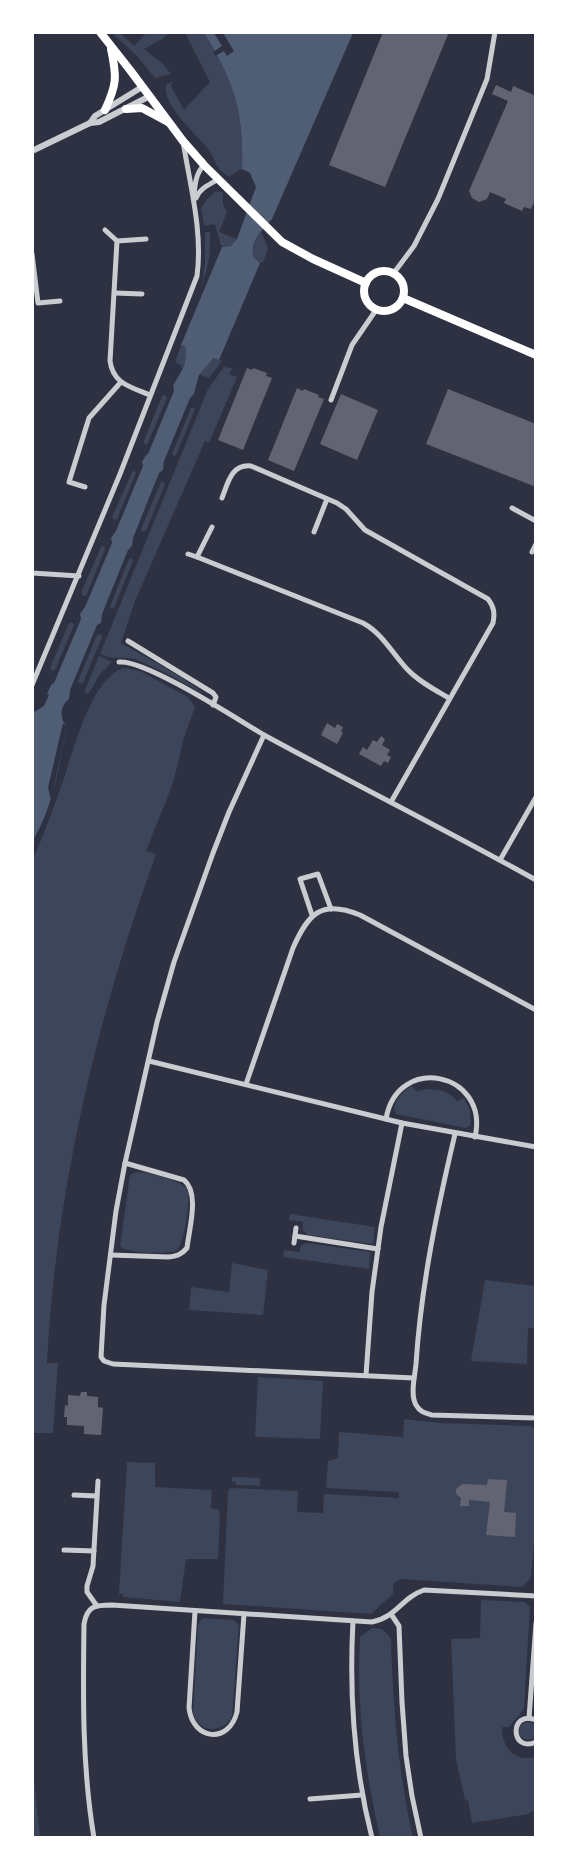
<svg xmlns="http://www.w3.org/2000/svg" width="568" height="1870" font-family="'DejaVu Sans',sans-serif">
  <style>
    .green { fill: #3c4559 }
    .water { fill: #4f5d75 }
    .pier { fill: #2d3142 }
    .building { fill: #626471 }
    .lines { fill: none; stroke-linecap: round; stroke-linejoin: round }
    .minor { stroke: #caccd0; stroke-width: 5 }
    .tertiary { stroke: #caccd0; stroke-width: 6 }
    .primary { stroke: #fff; stroke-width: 8 }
  </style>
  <rect width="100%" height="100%" fill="#2d3142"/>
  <g class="green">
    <polygon points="112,33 120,33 134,46 146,33 169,33 162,39 144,49 162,63 171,74 155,78 137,56"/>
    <path d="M185,33H204C234,81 244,112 242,169L236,172L229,177C225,174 220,170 217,166C214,160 212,154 208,149C197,134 162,106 166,85L173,81L171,86L184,110L210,82Z"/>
    <polygon points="216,191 223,192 223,204 227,212 219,232 237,239 234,244 227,247 221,246 215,224 204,226 201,208 207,199"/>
    <path d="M261,231L268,248L263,263C245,260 254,241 261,231Z"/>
    <path d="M205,232H210C210,253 210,263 202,283L205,262Z"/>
    <polygon points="181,345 185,346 186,357 183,368 179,364 175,363"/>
    <polygon points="215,358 222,361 209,378 199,374"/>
    <path d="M224,367L232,368L229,374L237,377L209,443L205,441L135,601L121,643L183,678L187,682L207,695C184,684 161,669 137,660C123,655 114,661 100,654L208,389Z"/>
    <polygon points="165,395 167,398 147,445 143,443 162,396"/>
    <polygon points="193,407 195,409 176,455 173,456 172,454 191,408"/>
    <polygon points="133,470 136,473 117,519 114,520 112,517"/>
    <polygon points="163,481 165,484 146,531 142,532 141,529 161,482"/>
    <polygon points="104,546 105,549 86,596 83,596 81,593 101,547"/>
    <polygon points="132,558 133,561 114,608 111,609 110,606 129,559"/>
    <polygon points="72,622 74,625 55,670 52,671 50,668 69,623"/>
    <polygon points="100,634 102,637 83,683 80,684 78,681 97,635"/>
    <polygon points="99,656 112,662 100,674 89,693 86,694 85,690"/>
    <path d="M123,668L140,671L188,697L195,707L183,740L179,760L172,786L146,851L156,854C97,1018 56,1188 47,1363H58L53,1433H34L33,1472V859C44,834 53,809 62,784C73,753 90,679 123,668Z"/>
    <path d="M410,1087H413L417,1091C433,1088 445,1088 457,1101L464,1098L470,1110L471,1125L465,1128L396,1114C390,1104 402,1093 410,1087Z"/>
    <path d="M136,1172C145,1171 181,1181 187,1188C191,1199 185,1243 176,1251C165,1254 127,1254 120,1246L130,1175Z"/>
    <polygon points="290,1214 375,1227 373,1243 371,1244 308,1235 303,1230 303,1222 289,1220"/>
    <polygon points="307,1243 370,1252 369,1269 283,1257 284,1250 299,1252 301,1245"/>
    <polygon points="232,1263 268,1270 263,1315 189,1310 191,1287 229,1292"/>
    <polygon points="485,1280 535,1286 534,1328 528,1328 527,1364 471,1361"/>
    <polygon points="258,1377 323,1381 320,1439 255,1437"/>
    <polygon points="404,1419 440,1423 532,1426 535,1431 536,1514 531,1578 522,1587 400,1579 393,1584 393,1594 371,1614 223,1604 228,1490 231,1488 298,1491 297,1512 323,1513 324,1494 399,1498 399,1492 326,1488 328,1461 338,1458 339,1432 403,1437"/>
    <polygon points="127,1462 155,1463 155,1487 212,1490 211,1508 219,1510 220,1514 218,1559 186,1559 180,1602 123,1597 123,1594 119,1594"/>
    <polygon points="232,1477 260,1478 260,1486 236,1485 236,1482 232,1482"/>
    <path d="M481,1600L525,1602L530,1607L524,1709L509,1727H502C502,1748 514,1762 535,1757L536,1811L529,1812V1814L472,1823L468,1800H465L456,1759L451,1639L480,1638Z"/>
    <path d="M203,1618L234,1620L239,1626L232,1717C222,1734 198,1733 193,1713L198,1625L199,1622Z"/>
    <path d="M372,1628L382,1629L391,1638C393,1705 398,1772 413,1837H380C365,1772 356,1704 360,1637Z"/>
    <circle cx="528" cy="1731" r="9"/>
    <polygon points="32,1761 40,1837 33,1837"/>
  </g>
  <path class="water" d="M204,33H353L272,219C263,229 248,243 254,258L260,263L219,360L214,358L199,375L194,394L190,398L164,461L163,470L159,473L133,538L132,546L128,550L102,614L101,623L97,625L70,690L69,699C60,706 59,718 67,727C58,766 54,806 33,840V715L34,712L44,706L49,695L47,694L51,685L54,683L81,619L80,614L85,607L112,543L111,538L116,531L143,466L142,462L146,455L148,454L174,391L173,386C181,371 188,365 185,346L181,345L222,247L231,246L237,239L256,187L250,173L242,169C244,112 234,81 204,33Z"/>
  <g class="pier">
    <polygon points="214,33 223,33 234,51 227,56 224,51 215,56 213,52 222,46"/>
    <polygon points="63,723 67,727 51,800 48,788"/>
  </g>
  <g class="building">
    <polygon points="383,32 449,32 385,187 329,165"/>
    <polygon points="496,85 511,92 513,86 536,96 536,198 531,209 524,207 522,211 504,203 506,199 490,192 487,199 479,202 472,198 469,191 508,101 492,94"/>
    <polygon points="247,368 252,370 253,368 267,373 266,376 272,378 243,450 218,440"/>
    <polygon points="297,388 303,391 304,389 319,395 318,397 324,399 294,471 268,460"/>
    <polygon points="448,389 536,424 536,487 426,444"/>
    <polygon points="341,394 378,410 357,460 320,444"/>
    <polygon points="327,723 335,728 337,724 343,727 341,732 343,733 337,744 321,735"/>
    <polygon points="381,736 385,739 382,745 390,750 387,755 391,757 388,763 384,761 381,766 359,754 363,747 367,750 373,740 377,742"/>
    <polygon points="81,1392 87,1392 87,1396 98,1397 98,1407 103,1408 101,1435 84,1434 84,1426 67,1425 67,1417 64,1417 65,1405 68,1406 68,1395 80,1396"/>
    <polygon points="488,1479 507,1480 504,1512 516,1513 515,1537 486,1535 490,1502 469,1500 469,1506 460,1506 461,1498 456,1494 456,1489 462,1484 487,1485"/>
  </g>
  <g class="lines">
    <g class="minor">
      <path d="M194,195C195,184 196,173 204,165"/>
      <path d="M196,198C200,188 210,184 219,179"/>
      <polyline points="105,230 117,241"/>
      <path d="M146,239L117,241L110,361C113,384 131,387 150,395"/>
      <polyline points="32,254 38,303 60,301"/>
      <polyline points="393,274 414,246 438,199 487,79 495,32"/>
      <polyline points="115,293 142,294"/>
      <polyline points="331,400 352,345 376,310"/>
      <polyline points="85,487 69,482 89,418 121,382"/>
      <path d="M222,498C228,483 231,464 251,466L337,503L346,509L365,530L488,599C494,607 495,613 493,623L391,802"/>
      <polyline points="512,508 536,521"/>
      <path d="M212,527L197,557L363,623C383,634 392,653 407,669C418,681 435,690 449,698"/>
      <polyline points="314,532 327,499"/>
      <polyline points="532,552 536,544"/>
      <polyline points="188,554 197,557"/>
      <polyline points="32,573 79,576"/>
      <polyline points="128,641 213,693 216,697 213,705"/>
      <path d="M119,662C145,659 237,719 264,735C354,784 446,830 536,880"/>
      <path d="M32,685L120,474L197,276C203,231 190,186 183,141"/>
      <polyline points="264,735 229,812 213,853 174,962 157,1022 125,1163 116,1211 104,1305 101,1357 104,1361 113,1364 414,1378"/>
      <polyline points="500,860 536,797"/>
      <polyline points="312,915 300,879 318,874 331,909"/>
      <polyline points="149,1061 402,1123 536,1147"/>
      <path d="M246,1084L293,948C308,914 321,899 360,915L536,1010"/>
      <path d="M386,1119C397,1053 490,1072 475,1137"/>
      <path d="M455,1134C437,1210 421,1286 416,1364C415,1375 410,1395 416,1405C420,1412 425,1413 432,1415L536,1418"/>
      <polyline points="295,1236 378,1249"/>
      <polyline points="294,1243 296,1228"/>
      <path d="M111,1255L168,1257C177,1256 181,1255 187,1248C189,1229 200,1193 184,1180L125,1163"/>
      <polyline points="366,1375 372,1292 381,1227 402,1123"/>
      <polyline points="74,1495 97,1496"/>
      <polyline points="64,1550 94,1551"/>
      <polyline points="97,1606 87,1592 87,1586 93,1566 98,1481"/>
      <path d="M195,1611L189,1708C193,1741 229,1744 237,1712L244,1614"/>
      <polyline points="391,1614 399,1626 402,1702 406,1756 412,1796 421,1838"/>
      <path d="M353,1621C349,1694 354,1767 372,1838"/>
      <polyline points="529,1718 536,1623"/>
      <path d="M536,1720C509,1709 510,1754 536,1742"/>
      <polyline points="310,1799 362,1795"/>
      <path d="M94,1838C82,1767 83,1695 84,1624C87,1606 95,1605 112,1605L372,1622C397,1617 401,1598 424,1590L536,1596"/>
    </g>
    <g class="tertiary">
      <polyline points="90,123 95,116 142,87"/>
      <polyline points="32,151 90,123 99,122 150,96"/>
    </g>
    <g class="primary">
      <polyline points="100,32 130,70 183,141 204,165 282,242 313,259 366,283"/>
      <polyline points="126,109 142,108 168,122"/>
      <path d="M105,110C117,84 117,77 111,49"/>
      <circle cx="384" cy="291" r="20"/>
      <polyline points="403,298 536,355"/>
    </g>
  </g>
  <rect width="568" height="1870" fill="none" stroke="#ffffff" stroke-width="68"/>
</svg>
